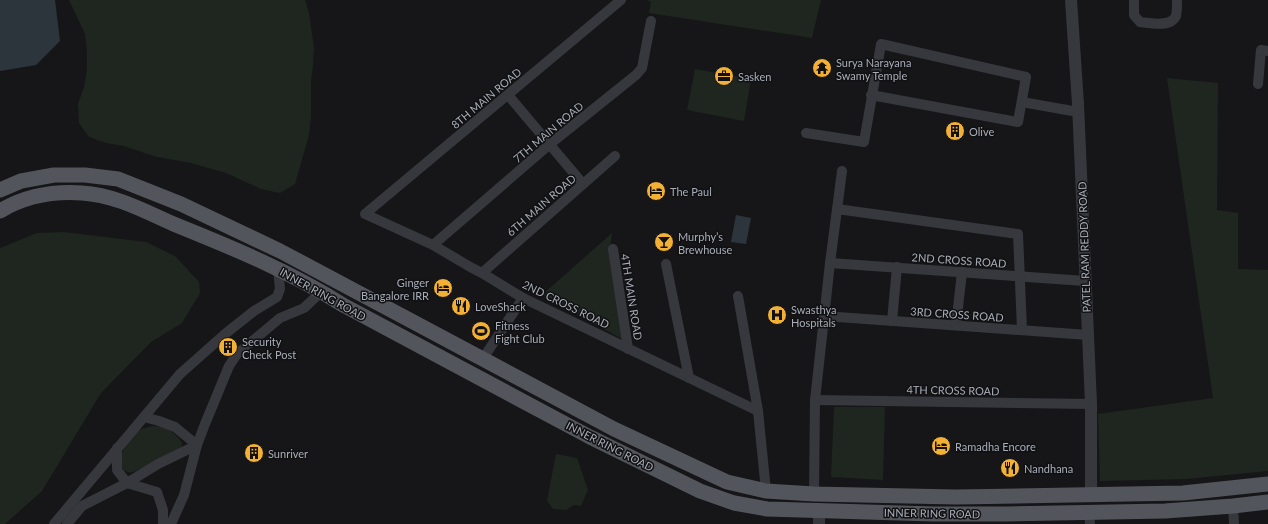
<svg xmlns="http://www.w3.org/2000/svg" width="1268" height="524" font-family="Lato,sans-serif">
  <style>
    .green { fill: #1e261f }
    .water { fill: #2c353c }
    .lines { fill: none; stroke-linecap: round; stroke-linejoin: round }
    .minor { stroke: #37383d; stroke-width: 10 }
    .tertiary { stroke: #37383d; stroke-width: 12 }
    .primary { stroke: #53555c; stroke-width: 15 }
    .labels { text-anchor: middle; dominant-baseline: central; stroke-width: 3; stroke-linejoin: round; paint-order: stroke }
    .poi-label { font-size: 11px; fill: #a8adb8; stroke: #111113; text-anchor: start }
    .street-label { font-size: 11px; fill: #a8adb8; stroke: #111113 }
  </style>
  <rect width="100%" height="100%" fill="#161618"/>
  <g class="green">
    <polygon points="69,0 305,0 309,13 314,48 313,65 311,81 311,117 309,135 295,184 280,193 261,189 226,173 191,163 157,157 124,146 106,143 89,137 79,123 78,104 84,87 87,69 87,51 85,34"/>
    <polygon points="647,0 821,0 812,38 649,13 651,2"/>
    <polygon points="695,69 751,79 744,121 687,110"/>
    <polygon points="1167,78 1218,83 1217,210 1238,213 1238,269 1268,270 1268,471 1186,479 1100,481 1098,414 1213,398"/>
    <polygon points="64,232 146,242 175,256 199,282 200,293 182,323 151,342 101,393 42,491 5,524 0,524 0,248 37,233"/>
    <polygon points="612,233 610,249 622,339 542,295"/>
    <polygon points="834,407 885,407 883,480 831,477"/>
    <path d="M153,426C166,426 175,432 182,443V445L180,450L136,471C132,473 128,473 124,470C114,460 128,441 135,433C140,429 147,427 153,426Z"/>
    <polygon points="556,454 577,458 588,490 581,506 574,505 566,510 553,509 547,501"/>
  </g>
  <g class="water">
    <polygon points="0,0 55,0 60,41 36,65 0,71"/>
    <polygon points="736,215 751,218 746,244 731,242"/>
  </g>
  <g class="lines">
    <g class="minor">
      <polyline points="621,0 365,214 433,245 472,268 482,273 523,298 758,411"/>
      <path d="M1134,0V15L1140,22C1149,23 1171,28 1176,16C1177,12 1177,5 1177,0"/>
      <polyline points="1258,84 1261,50 1268,51"/>
      <polyline points="508,95 583,184"/>
      <polyline points="1022,102 1078,112"/>
      <polyline points="806,133 864,142 881,44 1026,77 1018,122 871,95"/>
      <polyline points="837,209 1018,234 1022,330"/>
      <polyline points="433,245 550,144 636,75 642,68 651,21"/>
      <polyline points="613,249 628,349"/>
      <polyline points="830,263 1085,281"/>
      <polyline points="666,264 689,378"/>
      <polyline points="482,273 615,156"/>
      <polyline points="738,296 758,411 766,491"/>
      <polyline points="824,316 1088,335"/>
      <polyline points="892,321 897,267"/>
      <polyline points="956,325 962,272"/>
      <polyline points="482,360 523,298"/>
      <polyline points="815,400 1091,404"/>
      <polyline points="117,448 117,470 127,483 157,492 163,510 163,524"/>
      <polyline points="814,494 815,400 830,263 842,171"/>
      <polyline points="1233,506 1234,524"/>
      <polyline points="1089,512 1090,524"/>
      <polyline points="54,524 180,374 225,334 254,311 277,297 280,289 278,269"/>
      <polyline points="67,524 82,506 127,483 158,464 197,445 175,427 159,421 144,417"/>
      <polyline points="171,524 184,495 197,445 205,424 229,366 237,354 280,318 304,308 321,292"/>
    </g>
    <g class="tertiary">
      <polyline points="1071,0 1078,104 1091,404 1091,495"/>
      <polyline points="819,524 819,509"/>
    </g>
    <g class="primary">
      <polyline points="0,190 21,181 54,175 85,175 118,179 181,204 280,251 614,429 727,482 766,491 814,494 956,497 1183,493 1268,484"/>
      <path d="M0,211C25,196 53,191 82,193C116,195 146,212 176,225C233,248 291,272 343,305L590,437L700,491L734,503L767,509L933,514H1007L1165,511L1233,506L1268,502"/>
    </g>
  </g>
  <defs>
    <symbol id="temple-disc" viewBox="-11 -11 22 22"><circle r="9.5" fill="#f2b134" stroke="#111113"/><path d="M0-6L5-2H3V0L6.5 2.5H4V6H1.5V3h-3V6H-4V2.5H-6.5L-3 0V-2H-5Z" fill="#111"/></symbol>
    <symbol id="office-disc" viewBox="-11 -11 22 22"><circle r="9.5" fill="#f2b134" stroke="#111113"/><path d="M-6-3h4V-5.5h4V-3h4V5H-6ZM-1-4.5V-3h2v-1.5ZM-6 0V1H6V0Z" fill="#111"/></symbol>
    <symbol id="building-disc" viewBox="-11 -11 22 22"><circle r="9.5" fill="#f2b134" stroke="#111113"/><path d="M-4-6H4V6H1V3H-1V6H-4ZM-2.5-4.3h1.7v1.8h-1.7ZM.8-4.3h1.7v1.8H.8ZM-2.5-1h1.7V.8h-1.7ZM.8-1h1.7V.8H.8Z" fill="#111"/></symbol>
    <symbol id="hotel-disc" viewBox="-11 -11 22 22"><circle r="9.5" fill="#f2b134" stroke="#111113"/><path d="M-6-4.5h1.5V1H6V5H4.5V3h-9V5H-6ZM-4 0a1.8 1.8 0 1 1 3.6 0ZM.5 0V-2.5h3Q6-2.5 6 0Z" fill="#111"/></symbol>
    <symbol id="bar-disc" viewBox="-11 -11 22 22"><circle r="9.5" fill="#f2b134" stroke="#111113"/><path d="M-6-5H6L.8 .8V4.5H3.5V6h-7V4.5H-.8V.8Z" fill="#111"/></symbol>
    <symbol id="restaurant-disc" viewBox="-11 -11 22 22"><circle r="9.5" fill="#f2b134" stroke="#111113"/><path d="M-5-6h1v4h1v-4h1v4h1v-4h1v5L-1.5 .5V6h-2V.5L-5-1ZM5-6V6H3V1.5H1.5Q1.5-4 5-6Z" fill="#111"/></symbol>
    <symbol id="hospital-disc" viewBox="-11 -11 22 22"><circle r="9.5" fill="#f2b134" stroke="#111113"/><path d="M-5-5h3v3.5h4V-5h3V5h-3V1.5h-4V5h-3Z" fill="#111"/></symbol>
    <symbol id="stadium-disc" viewBox="-11 -11 22 22"><circle r="9.5" fill="#f2b134" stroke="#111113"/><path d="M0-5a6.5 5 0 1 0 0 10a6.5 5 0 1 0 0-10ZM-3.5-1.8h7v3.6h-7Z" fill="#111"/></symbol>
  </defs>
  <g fill-rule="evenodd">
    <use href="#temple-disc" x="811" y="57" width="22" height="22"/>
    <use href="#office-disc" x="713" y="65" width="22" height="22"/>
    <use href="#building-disc" x="944" y="120" width="22" height="22"/>
    <use href="#hotel-disc" x="645" y="180" width="22" height="22"/>
    <use href="#bar-disc" x="653" y="231" width="22" height="22"/>
    <use href="#hotel-disc" x="432" y="277" width="22" height="22"/>
    <use href="#restaurant-disc" x="450" y="295" width="22" height="22"/>
    <use href="#hospital-disc" x="766" y="304" width="22" height="22"/>
    <use href="#stadium-disc" x="470" y="320" width="22" height="22"/>
    <use href="#building-disc" x="217" y="336" width="22" height="22"/>
    <use href="#hotel-disc" x="930" y="435" width="22" height="22"/>
    <use href="#building-disc" x="243" y="442" width="22" height="22"/>
    <use href="#restaurant-disc" x="999" y="457" width="22" height="22"/>
  </g>
  <g class="labels">
    <g class="poi-label">
      <text x="836" y="62">Surya Narayana<tspan x="836" dy="13">Swamy Temple</tspan></text>
      <text x="738" y="76">Sasken</text>
      <text x="969" y="131">Olive</text>
      <text x="670" y="191">The Paul</text>
      <text x="678" y="236">Murphy’s<tspan x="678" dy="13">Brewhouse</tspan></text>
      <text x="429" y="282" text-anchor="end">Ginger<tspan x="429" dy="13">Bangalore IRR</tspan></text>
      <text x="475" y="306">LoveShack</text>
      <text x="791" y="309">Swasthya<tspan x="791" dy="13">Hospitals</tspan></text>
      <text x="495" y="325">Fitness<tspan x="495" dy="13">Fight Club</tspan></text>
      <text x="242" y="341">Security<tspan x="242" dy="13">Check Post</tspan></text>
      <text x="955" y="446">Ramadha Encore</text>
      <text x="268" y="453">Sunriver</text>
      <text x="1024" y="468">Nandhana</text>
    </g>
    <g class="street-label">
      <text transform="translate(486 98) rotate(-40)">8TH MAIN ROAD</text>
      <text transform="translate(548 132) rotate(-40)">7TH MAIN ROAD</text>
      <text transform="translate(541 205) rotate(-41)">6TH MAIN ROAD</text>
      <text transform="translate(1084 247) rotate(-92)">PATEL RAM REDDY ROAD</text>
      <text transform="translate(959 260) rotate(4)">2ND CROSS ROAD</text>
      <text transform="translate(323 294) rotate(29)">INNER RING ROAD</text>
      <text transform="translate(632 297) rotate(81)">4TH MAIN ROAD</text>
      <text transform="translate(566 304) rotate(26)">2ND CROSS ROAD</text>
      <text transform="translate(957 314) rotate(4)">3RD CROSS ROAD</text>
      <text transform="translate(953 390) rotate(1)">4TH CROSS ROAD</text>
      <text transform="translate(610 446) rotate(27)">INNER RING ROAD</text>
      <text transform="translate(932 513) rotate(1)">INNER RING ROAD</text>
    </g>
  </g>
</svg>
